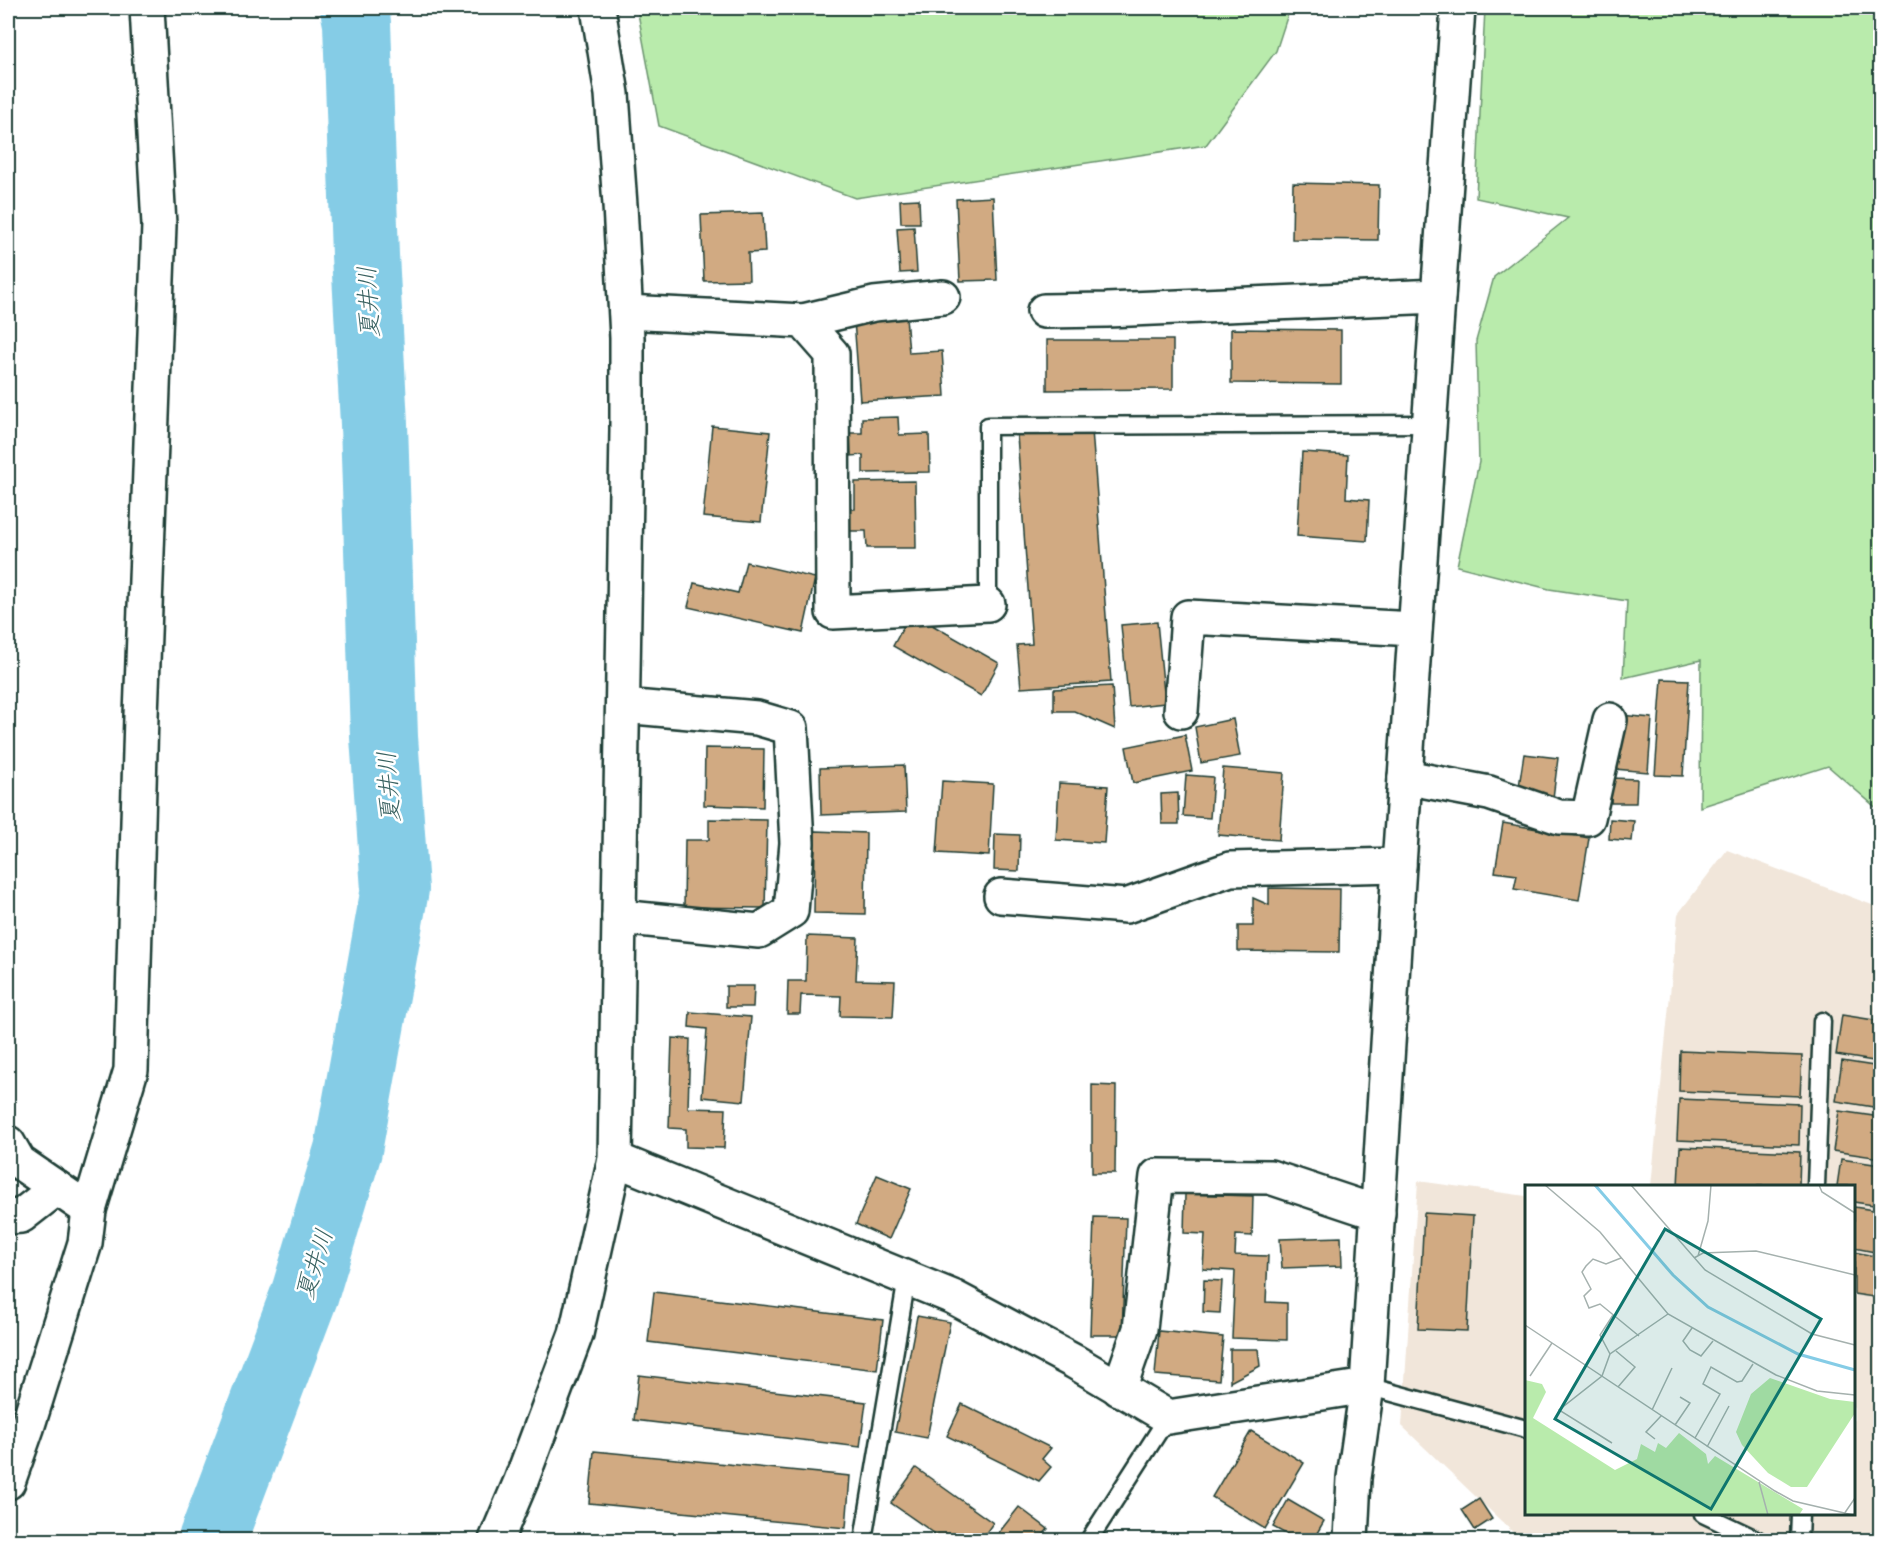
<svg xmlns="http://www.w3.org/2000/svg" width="1888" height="1548" font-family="Itim,'Klee One',sans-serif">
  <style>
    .built { fill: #f1e6da }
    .green { fill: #b9ebac; stroke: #6c9470; stroke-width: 1.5 }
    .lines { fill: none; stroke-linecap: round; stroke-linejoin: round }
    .river { stroke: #85cce6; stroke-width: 68 }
    .building { fill: #d1aa82; stroke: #1f3d34; stroke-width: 1.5 }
    .service-casing { stroke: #1f3d34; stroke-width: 21 }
    .minor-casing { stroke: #1f3d34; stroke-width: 38 }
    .tertiary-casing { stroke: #1f3d34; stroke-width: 38 }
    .service { stroke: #fff; stroke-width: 16 }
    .minor { stroke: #fff; stroke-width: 33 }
    .tertiary { stroke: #fff; stroke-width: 33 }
    .labels { text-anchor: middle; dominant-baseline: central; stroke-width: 5; stroke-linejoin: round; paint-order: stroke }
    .water-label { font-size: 24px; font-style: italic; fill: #386160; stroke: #fff }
    .inset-river { fill: none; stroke: #85cce6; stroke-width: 3 }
    .inset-road { fill: none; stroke: #a5b1ae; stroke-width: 1.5 }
    .view { fill: #0f766e; fill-opacity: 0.15; stroke: #0f766e; stroke-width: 3 }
    .inset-edge { fill: none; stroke: #1f3d34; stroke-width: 3 }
  </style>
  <rect width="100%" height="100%" fill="#fff"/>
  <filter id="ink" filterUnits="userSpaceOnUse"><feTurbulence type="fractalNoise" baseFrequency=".0167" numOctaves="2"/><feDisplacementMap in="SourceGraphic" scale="12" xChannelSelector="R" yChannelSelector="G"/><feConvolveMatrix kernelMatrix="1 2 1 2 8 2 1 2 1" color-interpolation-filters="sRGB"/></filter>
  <g filter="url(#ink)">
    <polygon class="built" points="1727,850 1880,908 1880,1540 1521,1540 1402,1426 1418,1181 1526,1196 1526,1514 1854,1514 1854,1186 1651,1186 1678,914"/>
    <g class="green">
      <polygon points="637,8 1290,8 1276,51 1206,145 855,198 659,126"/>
      <polygon points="1485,8 1880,8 1880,811 1828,766 1700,807 1701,660 1623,678 1627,601 1549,589 1457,566 1479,462 1476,341 1494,277 1568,218 1476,198"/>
    </g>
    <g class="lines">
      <polyline class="river" points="212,1540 305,1293 348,1150 395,889 384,737 374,424 365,255 357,23 354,8"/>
    </g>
    <g class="building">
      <polygon points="1293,183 1379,185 1378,240 1292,239"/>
      <polygon points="993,197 997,280 960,281 956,199"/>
      <polygon points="919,199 920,223 901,223 900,200"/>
      <polygon points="763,213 765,252 748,253 749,280 704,281 701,215"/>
      <polygon points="914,227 917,272 900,273 897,228"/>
      <polygon points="906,317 909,353 942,351 945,396 860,401 854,320"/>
      <polygon points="1231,329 1341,330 1341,384 1231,383"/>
      <polygon points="1047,340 1173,340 1173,389 1047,390"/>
      <polygon points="898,417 899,435 929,434 930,472 863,473 863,455 851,456 850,433 862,433 862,418"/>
      <polygon points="712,426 770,432 761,522 703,517"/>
      <polygon points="1092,430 1111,682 1021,688 1017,645 1032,644 1017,435"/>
      <polygon points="1302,452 1348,455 1346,498 1369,500 1367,541 1297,536"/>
      <polygon points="915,481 916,548 867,548 866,531 845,531 845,509 855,509 855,482"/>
      <polygon points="746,562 815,578 803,633 688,607 694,583 738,593"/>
      <polygon points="911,613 999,663 981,696 893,646"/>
      <polygon points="1157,622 1165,703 1129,707 1121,625"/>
      <polygon points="1662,679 1689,680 1683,776 1655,775"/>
      <polygon points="1112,686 1115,729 1074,711 1054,711 1054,689"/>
      <polygon points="1620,715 1652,718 1648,772 1615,769"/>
      <polygon points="1233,719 1240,756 1201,763 1195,727"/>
      <polygon points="1185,735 1192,771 1133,783 1126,747"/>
      <polygon points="705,748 764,749 763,807 704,805"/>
      <polygon points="1524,754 1558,758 1553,798 1518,793"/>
      <polygon points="904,765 906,812 821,815 820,768"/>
      <polygon points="1223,768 1284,773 1279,840 1218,835"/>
      <polygon points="1186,775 1213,777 1210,818 1183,816"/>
      <polygon points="1612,778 1637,779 1636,803 1611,803"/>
      <polygon points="942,781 993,784 989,856 937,853"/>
      <polygon points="1059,783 1108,786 1104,843 1056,840"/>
      <polygon points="1178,793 1179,824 1162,824 1161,794"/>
      <polygon points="709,819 767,820 765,908 684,907 685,840 709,840"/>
      <polygon points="1610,819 1634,821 1632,841 1609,839"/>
      <polygon points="1503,823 1589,838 1579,900 1514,889 1517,875 1495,872"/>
      <polygon points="815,831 866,833 865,914 814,913"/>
      <polygon points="995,834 1020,835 1019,871 994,870"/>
      <polygon points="1269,888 1340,889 1339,952 1238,951 1238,926 1253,926 1253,898 1269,905"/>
      <polygon points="807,936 858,938 856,980 895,981 893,1017 840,1016 841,996 801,995 800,1014 787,1014 788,981 806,981"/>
      <polygon points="726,986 754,986 753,1007 726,1007"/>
      <polygon points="690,1012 751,1017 744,1101 702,1097 707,1029 689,1027"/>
      <polygon points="1842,1015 1880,1021 1880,1062 1836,1055"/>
      <polygon points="672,1038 690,1039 688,1108 726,1109 724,1148 686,1147 686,1129 669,1128"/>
      <polygon points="1680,1051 1802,1056 1800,1096 1679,1091"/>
      <polygon points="1842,1061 1880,1067 1880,1108 1836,1101"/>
      <polygon points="1092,1085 1116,1086 1115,1173 1092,1173"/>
      <polygon points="1679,1099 1800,1104 1799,1145 1677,1140"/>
      <polygon points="1839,1111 1880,1117 1880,1158 1833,1151"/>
      <polygon points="1680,1147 1800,1152 1799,1186 1678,1186"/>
      <polygon points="1841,1159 1880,1165 1880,1206 1854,1202 1854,1186 1837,1186"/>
      <polygon points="877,1175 911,1189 889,1239 856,1224"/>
      <polygon points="1185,1194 1253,1196 1252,1236 1236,1235 1235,1255 1268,1256 1266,1302 1287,1303 1287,1340 1232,1338 1235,1271 1203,1269 1205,1234 1184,1233"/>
      <polygon points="1854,1207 1880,1211 1880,1253 1854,1248"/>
      <polygon points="1424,1213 1473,1216 1467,1331 1418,1329"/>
      <polygon points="1094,1217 1126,1218 1122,1335 1090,1335"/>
      <polygon points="1341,1237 1342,1266 1282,1268 1280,1239"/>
      <polygon points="1854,1252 1880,1257 1880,1298 1854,1294"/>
      <polygon points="1204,1280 1222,1281 1220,1313 1203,1312"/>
      <polygon points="654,1292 883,1320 877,1370 648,1342"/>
      <polygon points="917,1316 950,1322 927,1438 895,1432"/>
      <polygon points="1159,1331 1223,1337 1219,1380 1155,1375"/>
      <polygon points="1230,1349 1258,1349 1260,1366 1230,1382"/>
      <polygon points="639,1375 866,1402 860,1447 634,1420"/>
      <polygon points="962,1404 1051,1448 1042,1459 1051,1467 1039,1481 947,1436"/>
      <polygon points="1251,1431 1304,1463 1265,1529 1212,1497"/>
      <polygon points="594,1451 850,1476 846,1528 589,1503"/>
      <polygon points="916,1468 993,1523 981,1540 944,1540 891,1503"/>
      <polygon points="1479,1499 1492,1519 1475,1530 1462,1510"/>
      <polygon points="1288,1500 1324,1521 1313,1540 1297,1540 1273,1527"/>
      <polygon points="1019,1507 1048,1529 1039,1540 1003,1540 997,1535"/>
      <polygon points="1453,1535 1477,1540 1452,1540"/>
      <polygon points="1849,1536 1880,1540 1849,1540"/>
      <polygon points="580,1538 611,1540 580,1540"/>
    </g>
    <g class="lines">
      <defs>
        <g id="service">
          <polyline points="988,604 988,426 1429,424"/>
          <polyline points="1816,1186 1822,1021"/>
          <polyline points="1367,1386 1526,1429"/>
          <polyline points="1703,1514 1758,1540"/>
          <polyline points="863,1540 907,1278"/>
          <polyline points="1089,1540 1168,1417"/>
          <polyline points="1799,1540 1800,1514"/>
        </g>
        <g id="minor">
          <polyline points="1044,311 1107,310 1438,296"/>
          <polyline points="626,312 803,321 832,354 833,612 988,604"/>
          <polyline points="803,321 874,304 943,297"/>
          <polyline points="1181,711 1188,617 1415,629"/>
          <polyline points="1405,777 1489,793 1559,817 1588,818 1610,720"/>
          <polyline points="1001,896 1126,906 1230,869 1399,865"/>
          <polyline points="619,917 759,931 791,911 797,843 791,728 757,718 623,706"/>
          <polyline points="8,1143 19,1162 89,1210"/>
          <polyline points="615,1159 953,1297 1075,1362 1168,1417 1367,1386"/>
          <polyline points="8,1217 21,1216 57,1188"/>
          <polyline points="1119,1389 1140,1329 1157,1176 1270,1177 1378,1213"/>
          <polyline points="8,1482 27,1428 85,1243 89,1210 131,1070 141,716 159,225 147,8"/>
          <polyline points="496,1540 521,1481 576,1334 615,1159 627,430 627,338 620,205 612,94 598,8"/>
        </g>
        <polyline id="tertiary" points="1351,1540 1354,1478 1367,1386 1399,865 1458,8"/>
      </defs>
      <use href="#service" class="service-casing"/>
      <use href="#minor" class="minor-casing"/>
      <use href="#tertiary" class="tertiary-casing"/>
      <use href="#service" class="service"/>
      <use href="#minor" class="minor"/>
      <use href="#tertiary" class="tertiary"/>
    </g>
  </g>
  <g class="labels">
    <g class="water-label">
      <text transform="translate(368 302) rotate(-93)">夏井川</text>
      <text transform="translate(388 787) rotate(-94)">夏井川</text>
      <text transform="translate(314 1264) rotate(-73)">夏井川</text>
    </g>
  </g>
  <g transform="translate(1525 1185)">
    <rect width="330" height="330" fill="#fff"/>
    <path d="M245,193L305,214L330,217V228L282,302H266L243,288L217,260L211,247L226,209ZM0,195L17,199L21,207L8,233L90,285L112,274L116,259L130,267L133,258L141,263L154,248L181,269L183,279L190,271L278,324L274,330H0Z" fill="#b9ebac"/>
    <path class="inset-river" d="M70,0L148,90L183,122L273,169L330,185"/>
    <path class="inset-road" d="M20,0L75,47L143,129L251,190L292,206L330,210M106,0L180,85L287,149L330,160M294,0L297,7L330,28M173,71L183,36L186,0M96,73L81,79L68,74L61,81L57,87L66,104L59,111L64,123L75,119L114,151M169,73L178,68L231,66L330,90M0,140L250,306L268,316L328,330M167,143L158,156L165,165L176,171L188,156M91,166L110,182L93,202M85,169L75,150L88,130M5,191L27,158M127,225L147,183M150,240L165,218L155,212M170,253L195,209L178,199L186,182L212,197L217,196L228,179M130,254L121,247L136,231M87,258L34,225L77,191L85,169L143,129M182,262L204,221M234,297L243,330M319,329L330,313"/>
    <path class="view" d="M140,44L296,134L186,324L30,234Z"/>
    <rect width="330" height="330" class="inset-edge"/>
  </g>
  <rect width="1888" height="1548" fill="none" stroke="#fff" stroke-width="30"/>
  <rect x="15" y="15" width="1858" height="1518" fill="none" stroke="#1f3d34" stroke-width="2" filter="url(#ink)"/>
</svg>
